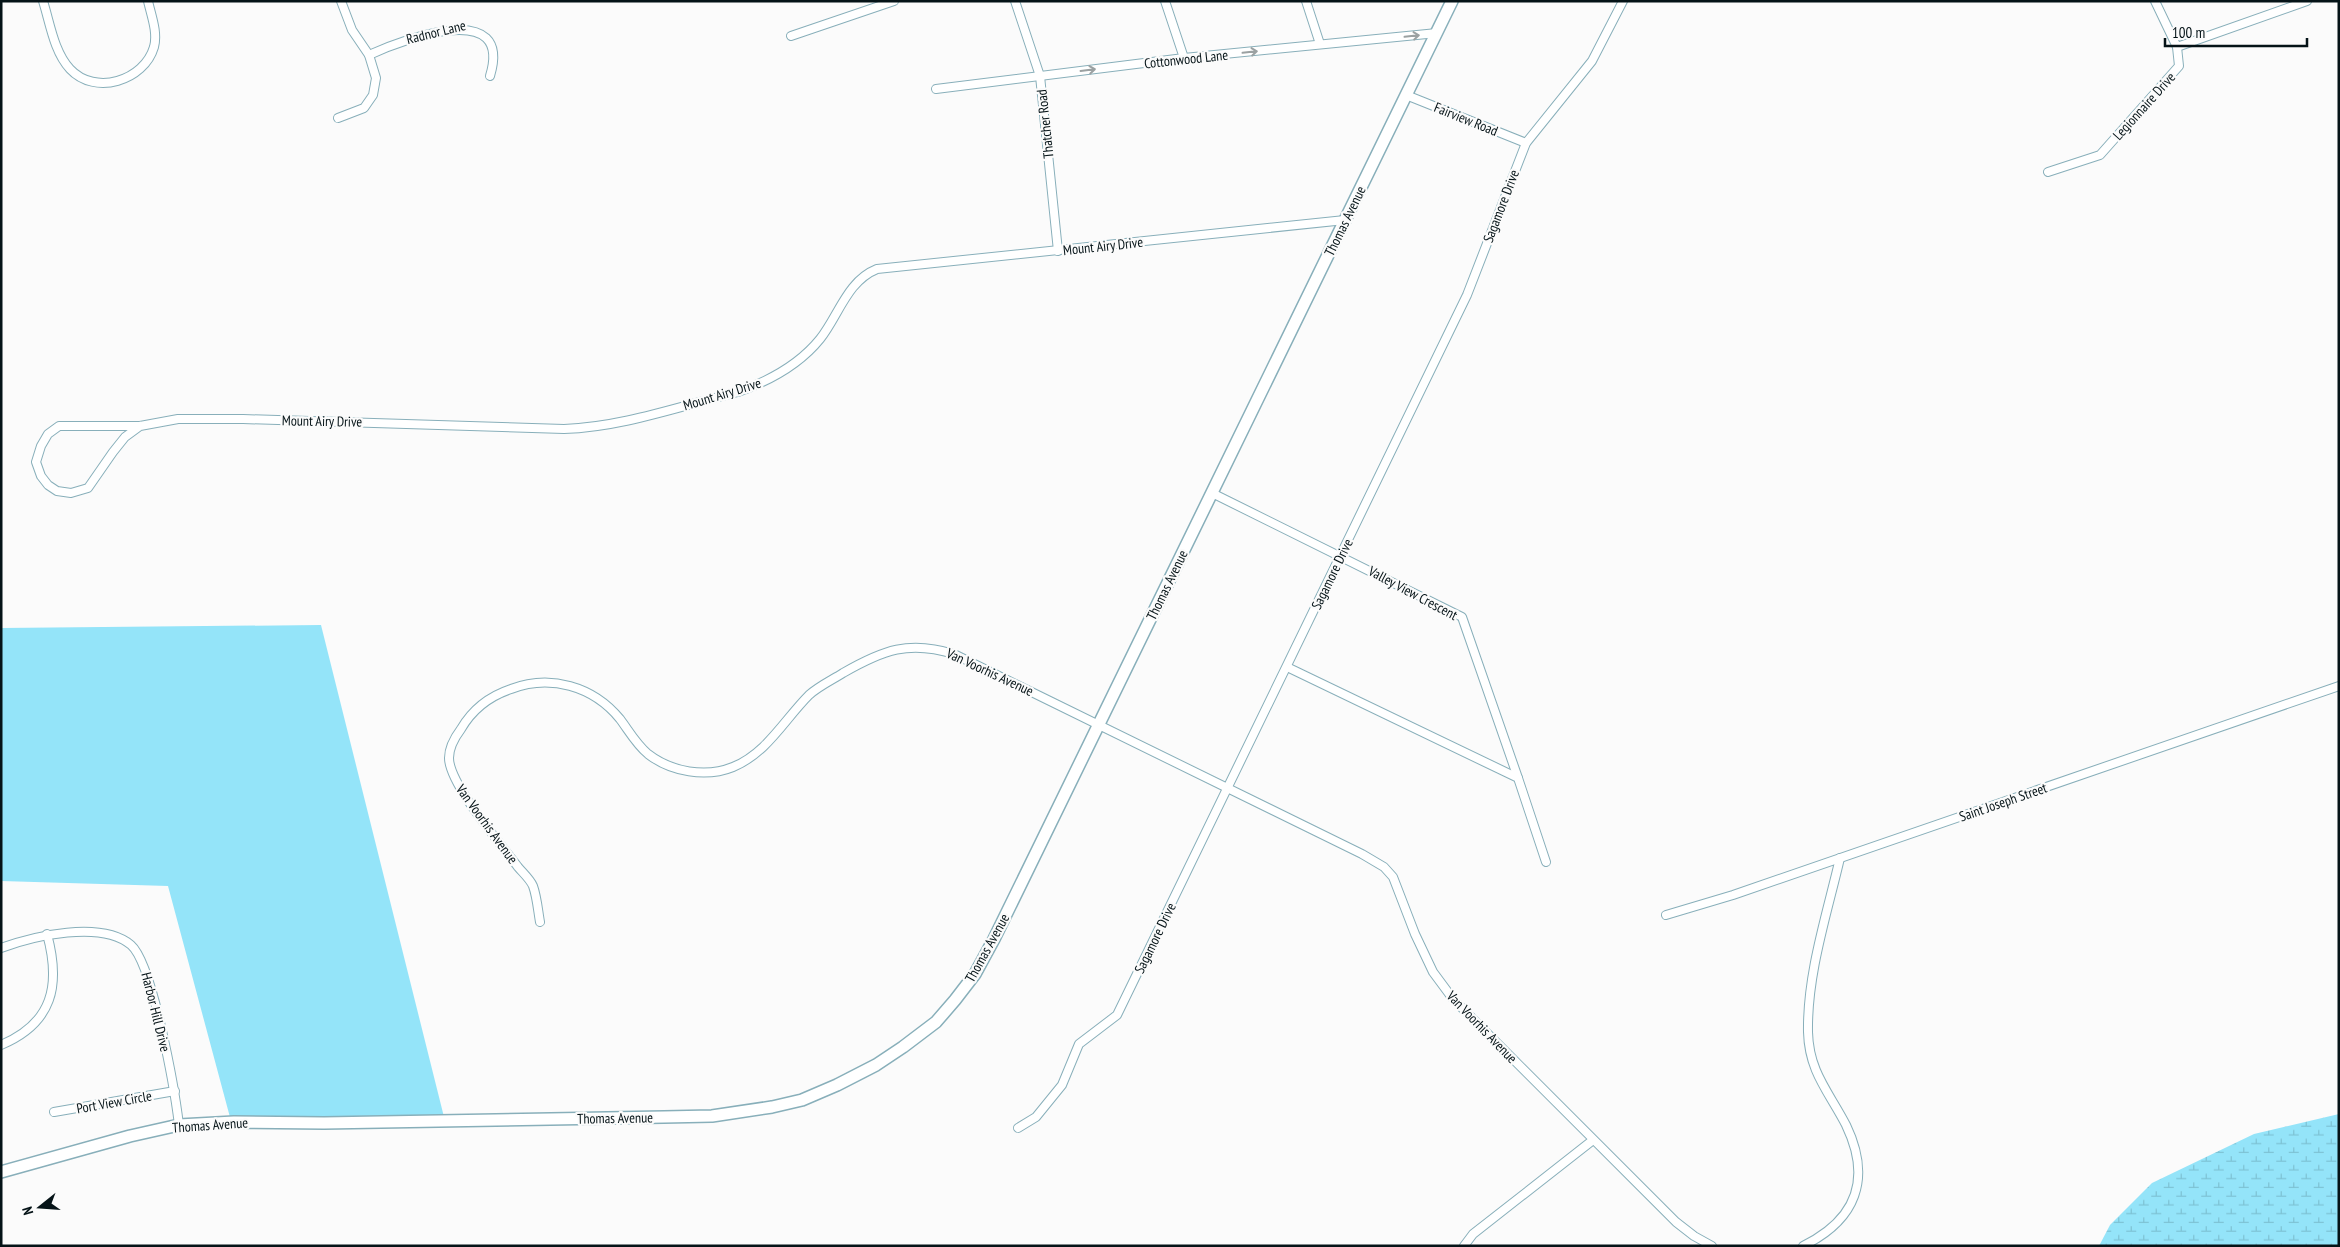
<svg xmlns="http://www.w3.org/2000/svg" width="2340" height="1247" font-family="'PT Sans Narrow',sans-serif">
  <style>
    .wetland { fill: url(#wetland-marsh) }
    .green { fill: #94e4f9 }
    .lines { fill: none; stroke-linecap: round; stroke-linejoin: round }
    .minor-casing { stroke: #88afba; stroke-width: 10 }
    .secondary-casing { stroke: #88afba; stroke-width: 14 }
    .minor { stroke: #fff; stroke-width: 8 }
    .secondary { stroke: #fff; stroke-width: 11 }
    .oneway { stroke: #9ba1a2 }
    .labels { text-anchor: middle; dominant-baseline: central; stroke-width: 4.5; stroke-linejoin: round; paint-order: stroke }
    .street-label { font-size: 14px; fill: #051317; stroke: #fbfbfb }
  </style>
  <defs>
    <pattern id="wetland-marsh" width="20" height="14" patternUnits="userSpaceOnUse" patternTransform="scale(1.25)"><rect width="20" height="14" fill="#94e4f9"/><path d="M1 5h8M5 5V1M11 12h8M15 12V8" fill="none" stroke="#7ec3d5"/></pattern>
  </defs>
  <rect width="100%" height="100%" fill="#fbfbfb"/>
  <polygon class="wetland" points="2339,1114 2339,1246 2099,1246 2110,1225 2152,1183 2254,1134"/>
  <polygon class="green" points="321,625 444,1117 231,1121 168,886 1,881 1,628"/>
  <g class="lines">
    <defs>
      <g id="minor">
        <path d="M43,1C50,23 54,52 70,69C95,96 144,81 154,47C158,32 151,15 148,1"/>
        <polyline points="1015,1 1040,76 1058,251"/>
        <polyline points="1165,1 1184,58"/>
        <polyline points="1306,1 1320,44"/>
        <polyline points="791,36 894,1"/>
        <polyline points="2177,47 2307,1"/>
        <path d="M369,55C408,37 513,0 490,76"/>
        <polyline points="936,89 1184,58 1437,33"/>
        <polyline points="1406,95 1526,143"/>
        <polyline points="338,118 364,108 373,95 376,78 369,55 352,30 341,1"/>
        <polyline points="2048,172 2100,155 2179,66 2177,47 2155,1"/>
        <path d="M140,426L125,437L113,452L88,488L71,493L57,491L48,485L41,476L36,462L41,446L48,434L59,426H140L178,419H243L564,429C623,427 680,406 738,392C769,381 799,365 820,339C839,315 847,281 877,269L1345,220"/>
        <polyline points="1212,493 1462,617 1518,778"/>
        <polyline points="1287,667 1518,778 1546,862"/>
        <polyline points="1666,915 1733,895 2339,686"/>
        <path d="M540,922C538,911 537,897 533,886C530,879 523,873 518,867C501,844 449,784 449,758C449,748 455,737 461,729C472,710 490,696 511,689C550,674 593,686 620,719C629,731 636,744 648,754C671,772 706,778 733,767C767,753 784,720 809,695C819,686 832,680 843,673C883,650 909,640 954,654L1362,854L1384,867L1393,877L1415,934L1433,972L1453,999L1676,1222L1694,1236L1712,1246"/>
        <path d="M1,948C34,936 101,920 131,945C153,964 175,1092 179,1125"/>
        <path d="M1,1045C53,1023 61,985 47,934"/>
        <polyline points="54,1112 175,1091"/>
        <polyline points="1018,1128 1036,1117 1062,1085 1079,1044 1117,1015 1467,295 1526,143 1592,61 1623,1"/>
        <polyline points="1464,1246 1473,1234 1593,1140"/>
        <path d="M1803,1246C1856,1220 1872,1179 1846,1125C1829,1092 1809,1072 1808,1032C1807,974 1827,914 1840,858"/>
      </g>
      <polyline id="secondary" points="1,1172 130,1136 179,1125 234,1122 324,1123 664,1117 712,1116 772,1107 802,1100 837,1085 876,1065 903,1047 936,1022 955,1000 975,974 994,939 1452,1"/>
    </defs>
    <use href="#minor" class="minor-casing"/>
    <use href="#secondary" class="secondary-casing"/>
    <use href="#minor" class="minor"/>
    <use href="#secondary" class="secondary"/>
  </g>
  <defs><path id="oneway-shaft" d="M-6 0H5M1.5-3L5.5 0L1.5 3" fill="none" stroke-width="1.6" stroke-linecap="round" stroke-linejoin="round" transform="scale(1.25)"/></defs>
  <g class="oneway">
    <use href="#oneway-shaft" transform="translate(1412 36) rotate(-6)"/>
    <use href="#oneway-shaft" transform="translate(1250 52) rotate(-6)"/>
    <use href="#oneway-shaft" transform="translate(1088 70) rotate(-7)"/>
  </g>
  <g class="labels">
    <g class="street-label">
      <text transform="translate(436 32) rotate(-14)">Radnor Lane</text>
      <text transform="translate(1186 59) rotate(-6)">Cottonwood Lane</text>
      <text transform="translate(2144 106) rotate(-48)">Legionnaire Drive</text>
      <text transform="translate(1466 119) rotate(22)">Fairview Road</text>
      <text transform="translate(1045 124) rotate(-96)">Thatcher Road</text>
      <text transform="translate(1501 206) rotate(-69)">Sagamore Drive</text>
      <text transform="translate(1345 221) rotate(-64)">Thomas Avenue</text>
      <text transform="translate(1103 246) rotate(-6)">Mount Airy Drive</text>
      <text transform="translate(722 394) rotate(-17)">Mount Airy Drive</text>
      <text transform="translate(322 421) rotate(1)">Mount Airy Drive</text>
      <text transform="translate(1332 574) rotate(-64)">Sagamore Drive</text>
      <text transform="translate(1167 585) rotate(-64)">Thomas Avenue</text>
      <text transform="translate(1413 593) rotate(28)">Valley View Crescent</text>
      <text transform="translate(990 672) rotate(25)">Van Voorhis Avenue</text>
      <text transform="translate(2003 802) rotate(-19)">Saint Joseph Street</text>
      <text transform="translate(487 824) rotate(54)">Van Voorhis Avenue</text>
      <text transform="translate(1155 938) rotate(-64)">Sagamore Drive</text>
      <text transform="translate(987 948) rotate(-61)">Thomas Avenue</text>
      <text transform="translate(156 1012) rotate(76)">Harbor Hill Drive</text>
      <text transform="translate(1482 1027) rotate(46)">Van Voorhis Avenue</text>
      <text transform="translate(114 1102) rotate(-10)">Port View Circle</text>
      <text transform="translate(615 1118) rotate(-1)">Thomas Avenue</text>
      <text transform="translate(210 1125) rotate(-4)">Thomas Avenue</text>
    </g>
  </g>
  <rect width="2340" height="1247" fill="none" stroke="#051317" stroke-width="5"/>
  <g transform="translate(40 1207) rotate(253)" stroke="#fbfbfb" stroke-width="4" paint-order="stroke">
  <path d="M0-4L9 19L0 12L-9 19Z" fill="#051317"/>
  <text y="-8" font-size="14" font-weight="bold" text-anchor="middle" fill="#051317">N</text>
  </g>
  <path d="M2165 38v8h142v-8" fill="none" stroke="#051317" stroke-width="2.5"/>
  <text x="2172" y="38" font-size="15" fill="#051317" stroke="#fbfbfb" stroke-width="4" paint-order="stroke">100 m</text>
</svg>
